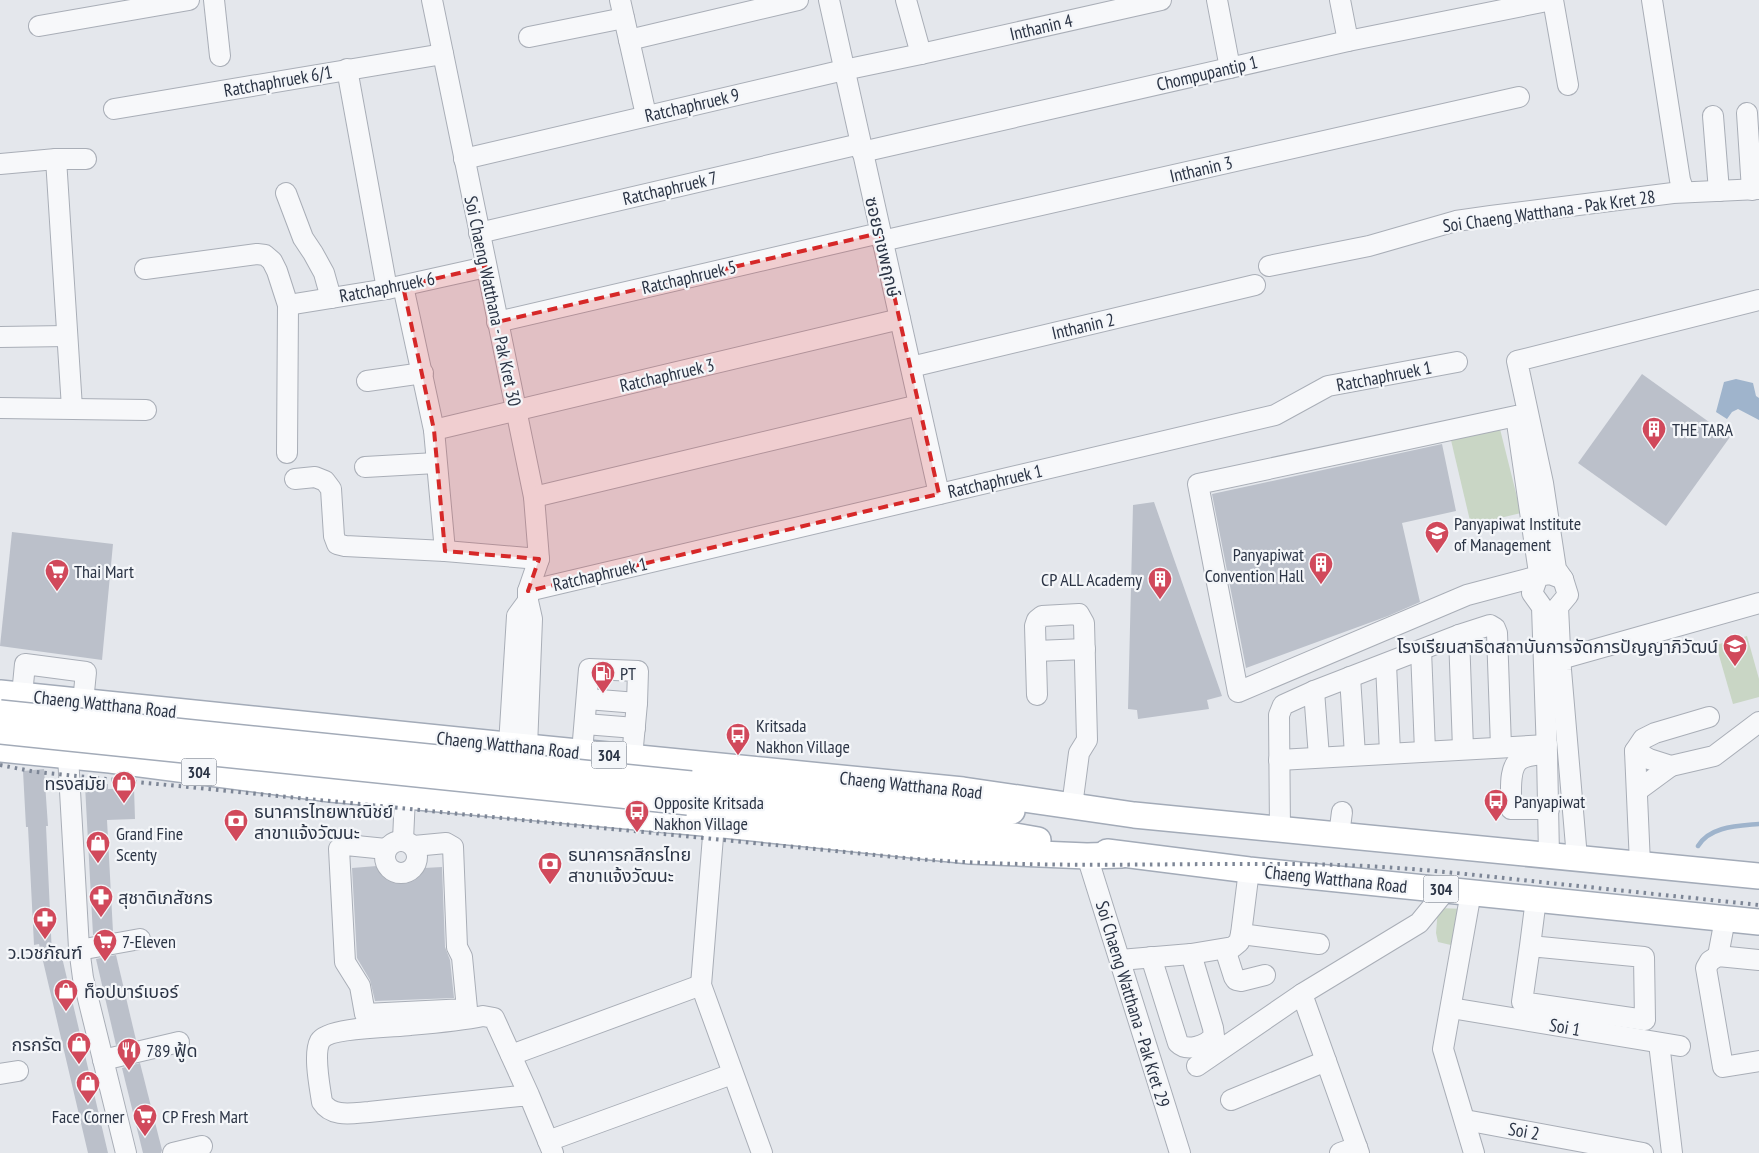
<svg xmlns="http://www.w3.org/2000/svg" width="1759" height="1153" font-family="'PT Sans Narrow','Noto Sans Thai',sans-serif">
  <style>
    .green { fill: #c9d6c5 }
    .water { fill: #9fb4cc }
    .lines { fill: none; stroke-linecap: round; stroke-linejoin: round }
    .stream { stroke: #9fb4cc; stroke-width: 4.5 }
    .building { fill: #bbc0ca }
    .minor-casing { stroke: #a9aeb7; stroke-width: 22 }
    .major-casing { stroke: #a3abb8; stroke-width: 28 }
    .minor { stroke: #f7f8fa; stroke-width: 20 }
    .major { stroke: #fff; stroke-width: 25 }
    .rail { stroke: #7d8696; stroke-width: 4; stroke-dasharray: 2.5 5; stroke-linecap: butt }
    .major-bridge-casing { stroke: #a3abb8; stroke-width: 28; stroke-linecap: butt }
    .major-bridge { stroke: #fff; stroke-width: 25 }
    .marked { fill: #d62828; fill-opacity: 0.2; stroke: #d62828; stroke-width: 4; stroke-dasharray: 10 6; stroke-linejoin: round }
    .labels { text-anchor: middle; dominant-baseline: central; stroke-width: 4.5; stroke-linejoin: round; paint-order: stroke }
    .shield { fill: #f4f6f9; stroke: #676e7b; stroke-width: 1 }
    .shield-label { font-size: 16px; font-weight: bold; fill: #2b3445 }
    .street-label { font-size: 18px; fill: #2b3445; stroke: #f4f6f9 }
    .poi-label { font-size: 18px; fill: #2b3445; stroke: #f4f6f9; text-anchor: start }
  </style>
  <rect width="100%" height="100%" fill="#e4e7ec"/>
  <g class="green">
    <polygon points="1499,425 1521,513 1471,525 1450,436"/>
    <polygon points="1747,636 1759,679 1759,697 1733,704 1716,645"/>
    <polygon points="1438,908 1466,909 1455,946 1438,942 1436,933"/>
  </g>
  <polygon class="water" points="1736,379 1753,383 1756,396 1759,398 1759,420 1738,409 1732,412 1727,419 1716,412 1724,382"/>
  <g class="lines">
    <path class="stream" d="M1698,846C1710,826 1738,826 1759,824"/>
  </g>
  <g class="building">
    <polygon points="1642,374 1730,437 1666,526 1578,463"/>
    <polygon points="1442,444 1456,511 1402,523 1420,602 1388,616 1246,668 1212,494"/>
    <polygon points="1154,502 1222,696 1207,700 1209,709 1138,719 1137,710 1128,709 1133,505"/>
    <polygon points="12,532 113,544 102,660 0,646"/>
    <polygon points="44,769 48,826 46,826 52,955 61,953 108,1153 88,1153 39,944 34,945 28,827 26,827 23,771"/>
    <polygon points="108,784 108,789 134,788 135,819 107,820 113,932 93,935 85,785"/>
    <polygon points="377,866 387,876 398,878 413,878 424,868 442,867 445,947 450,960 454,998 375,1001 370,980 357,958 352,868"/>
    <polygon points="116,955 136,1040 116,1045 96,959"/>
    <polygon points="140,1063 162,1150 161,1153 143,1153 122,1068"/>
  </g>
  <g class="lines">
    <defs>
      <g id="minor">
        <polyline points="214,0 220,56"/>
        <polyline points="432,0 534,497 539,559 528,591 528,601 532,619 527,747"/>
        <polyline points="620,0 646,115"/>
        <polyline points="829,0 939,494"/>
        <polyline points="906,0 921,54"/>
        <polyline points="1217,0 1230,68"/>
        <polyline points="1340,0 1348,41"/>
        <polyline points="1553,0 1568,85"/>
        <polyline points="1652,0 1680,180 1684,192"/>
        <polyline points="39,26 189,0"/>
        <polyline points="529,37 624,18"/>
        <polyline points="629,40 798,0"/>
        <polyline points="347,69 387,289"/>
        <polyline points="114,109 443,54"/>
        <polyline points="1747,113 1752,190"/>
        <polyline points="1713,116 1719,191"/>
        <polyline points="862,152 1348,41 1552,0"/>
        <polyline points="56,159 72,408"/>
        <polyline points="464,159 844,70 921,54 1161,0"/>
        <polyline points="0,164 56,159 86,159"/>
        <polyline points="286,193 303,238 313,253 324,273 331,298"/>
        <polyline points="479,233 860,144"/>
        <polyline points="882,241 1519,97"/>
        <polyline points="1269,266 1369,246 1456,221 1491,216 1673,193 1759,189"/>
        <polyline points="145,269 257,254 265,255 272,261 277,271 288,305 287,453"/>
        <polyline points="403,286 434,430 445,551"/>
        <polyline points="288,305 387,289 486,267"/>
        <polyline points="497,322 880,233"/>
        <polyline points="0,337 67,336"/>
        <polyline points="911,367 1255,285"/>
        <polyline points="367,381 423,373"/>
        <polyline points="0,408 146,410"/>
        <polyline points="434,430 900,319"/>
        <polyline points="365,467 436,463"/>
        <polyline points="295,479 315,477 325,481 331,489 334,536 337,544 345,546 445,551 539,559"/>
        <polyline points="534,497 919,405"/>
        <polyline points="528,591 1275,415 1328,386 1457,362"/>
        <polyline points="1459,635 1463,749"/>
        <polyline points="1421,650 1425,751"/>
        <polyline points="1036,651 1085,649"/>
        <polyline points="1561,659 1759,603"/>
        <polyline points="1386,664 1390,753"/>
        <polyline points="1350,677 1355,755"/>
        <polyline points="1314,691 1319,757"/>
        <polyline points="22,695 25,664 86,672 83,702"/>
        <polyline points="1037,695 1035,626 1037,620 1042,616 1079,614 1084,623 1087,740 1079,753 1072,806"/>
        <polyline points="587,699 637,703"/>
        <polyline points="585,724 635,728"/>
        <polyline points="509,745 517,616 528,601"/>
        <polyline points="1635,751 1649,759 1671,766 1714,756 1759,722"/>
        <polyline points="582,752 589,669 638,671 637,703 632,757"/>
        <path d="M1545,754C1538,755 1528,755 1521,759C1507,767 1512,795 1511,809H1549"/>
        <polyline points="68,756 79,948 83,978 126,1153"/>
        <polyline points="1279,760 1547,745"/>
        <polyline points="1637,791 1671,766"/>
        <polyline points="714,824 701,985 762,1153"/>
        <polyline points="1280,830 1279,715 1283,705 1314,691 1459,635 1490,625 1495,628 1497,633 1501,747"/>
        <polyline points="1339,835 1342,812"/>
        <polyline points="403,840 405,796"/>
        <circle cx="401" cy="857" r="16"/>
        <polyline points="386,849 346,845 339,849 345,962 360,986 365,1014 467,1009 462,957 457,947 453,847 446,843 414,846"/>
        <polyline points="1087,856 1180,1153"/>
        <polyline points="1549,856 1547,753 1542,607 1532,593 1539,573 1516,416 1198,484 1238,692 1467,595 1539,576 1550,574 1563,579"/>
        <polyline points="1577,858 1561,670 1558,607 1568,595 1563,579 1556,569 1543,483 1517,361 1759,300"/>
        <polyline points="1640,864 1635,751 1643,739 1655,733 1709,717"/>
        <polyline points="1471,892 1443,1049 1474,1153"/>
        <polyline points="1241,934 1319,944"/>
        <polyline points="1530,946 1522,1002 1645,1020 1644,957 1530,946 1536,899"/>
        <polyline points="1225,949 1234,977 1236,980 1241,981 1265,975"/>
        <polyline points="79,950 140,939"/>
        <polyline points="1718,956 1725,919"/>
        <path d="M1151,957L1178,1043C1187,1052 1206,1046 1214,1036L1213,1028L1191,954"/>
        <polyline points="1120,960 1191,954 1233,947 1239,942 1241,934 1249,870"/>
        <polyline points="1759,960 1718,956 1710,961 1706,968 1723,1067 1759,1061"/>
        <polyline points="1451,1008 1680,1046"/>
        <polyline points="1659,1043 1672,1153"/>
        <polyline points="511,1055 701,985"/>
        <polyline points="103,1060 179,1042"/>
        <polyline points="1197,1066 1302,994"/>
        <polyline points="0,1074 18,1071"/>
        <path d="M529,1095L369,1112C353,1113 332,1118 322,1102C320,1088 313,1054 320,1041C328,1027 394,1027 410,1025C434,1023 459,1021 483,1016L494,1018L529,1095L553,1153"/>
        <polyline points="1231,1100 1326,1061"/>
        <polyline points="1465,1120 1643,1153"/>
        <polyline points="548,1141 732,1074"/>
        <polyline points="173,1153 202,1146"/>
        <polyline points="1340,1153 1357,1147"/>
        <polyline points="1359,1153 1302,994 1419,923 1446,890"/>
      </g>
      <g id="major">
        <polyline points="0,693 527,747 963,790 1134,815 1759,876"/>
        <polyline points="0,749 110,760 330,789 714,824 970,851 1087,856 1122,855"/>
        <polyline points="691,784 968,809 1012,811"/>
        <polyline points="688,802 962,827 1038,840"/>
        <polyline points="1107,852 1249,870 1759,922"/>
      </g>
    </defs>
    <use href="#minor" class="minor-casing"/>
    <use href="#major" class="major-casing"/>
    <use href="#minor" class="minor"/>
    <use href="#major" class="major"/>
    <path class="rail" d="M0,765L36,772L916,859C1058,870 1199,861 1341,865C1404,867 1468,874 1531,881C1607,889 1683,897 1759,905"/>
    <defs>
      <g id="major-bridge">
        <polyline points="0,713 691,784"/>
        <polyline points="0,731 688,802"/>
      </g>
    </defs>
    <use href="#major-bridge" class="major-bridge-casing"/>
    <use href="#major-bridge" class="major-bridge"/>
  </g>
  <path class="marked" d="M880,233L939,494L528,591L539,559L445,551L434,430L403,286L486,267L497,322Z"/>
  <defs>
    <symbol id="building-pin" viewBox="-11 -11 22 30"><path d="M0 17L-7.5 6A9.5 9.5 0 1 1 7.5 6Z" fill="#d1495b" stroke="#f4f6f9"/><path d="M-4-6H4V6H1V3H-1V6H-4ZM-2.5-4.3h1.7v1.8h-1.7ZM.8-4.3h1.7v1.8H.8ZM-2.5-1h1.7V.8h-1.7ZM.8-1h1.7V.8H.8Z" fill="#fff"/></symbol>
    <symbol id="university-pin" viewBox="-11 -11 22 30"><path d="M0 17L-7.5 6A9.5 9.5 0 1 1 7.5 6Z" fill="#d1495b" stroke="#f4f6f9"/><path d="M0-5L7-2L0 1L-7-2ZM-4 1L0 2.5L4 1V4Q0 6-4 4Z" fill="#fff"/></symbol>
    <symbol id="supermarket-pin" viewBox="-11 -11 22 30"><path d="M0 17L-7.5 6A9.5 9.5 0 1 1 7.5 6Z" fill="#d1495b" stroke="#f4f6f9"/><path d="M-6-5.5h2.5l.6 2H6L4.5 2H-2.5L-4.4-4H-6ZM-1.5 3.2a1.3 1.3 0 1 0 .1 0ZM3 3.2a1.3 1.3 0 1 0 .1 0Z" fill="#fff"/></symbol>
    <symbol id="school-pin" viewBox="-11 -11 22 30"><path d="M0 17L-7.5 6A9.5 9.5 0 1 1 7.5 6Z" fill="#d1495b" stroke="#f4f6f9"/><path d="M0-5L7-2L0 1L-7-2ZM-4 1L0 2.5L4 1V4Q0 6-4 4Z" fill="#fff"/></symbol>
    <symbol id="fuel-pin" viewBox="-11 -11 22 30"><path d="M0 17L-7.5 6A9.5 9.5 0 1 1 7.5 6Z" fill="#d1495b" stroke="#f4f6f9"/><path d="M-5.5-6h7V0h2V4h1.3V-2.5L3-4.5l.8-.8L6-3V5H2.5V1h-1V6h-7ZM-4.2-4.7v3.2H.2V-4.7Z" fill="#fff"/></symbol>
    <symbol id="bus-pin" viewBox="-11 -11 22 30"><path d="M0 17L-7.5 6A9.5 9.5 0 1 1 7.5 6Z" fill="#d1495b" stroke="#f4f6f9"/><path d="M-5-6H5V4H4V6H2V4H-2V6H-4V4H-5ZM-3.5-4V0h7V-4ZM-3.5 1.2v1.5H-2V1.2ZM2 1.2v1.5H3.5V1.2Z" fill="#fff"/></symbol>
    <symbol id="shop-pin" viewBox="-11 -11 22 30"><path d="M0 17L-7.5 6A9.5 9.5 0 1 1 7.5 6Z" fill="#d1495b" stroke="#f4f6f9"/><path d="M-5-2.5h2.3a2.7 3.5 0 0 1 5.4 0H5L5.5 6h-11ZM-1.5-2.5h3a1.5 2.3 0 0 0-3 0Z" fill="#fff"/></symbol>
    <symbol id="bank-pin" viewBox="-11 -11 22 30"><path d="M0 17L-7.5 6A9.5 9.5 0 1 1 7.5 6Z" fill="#d1495b" stroke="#f4f6f9"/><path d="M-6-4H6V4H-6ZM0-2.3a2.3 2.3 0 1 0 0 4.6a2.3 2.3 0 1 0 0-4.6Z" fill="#fff"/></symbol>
    <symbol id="pharmacy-pin" viewBox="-11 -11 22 30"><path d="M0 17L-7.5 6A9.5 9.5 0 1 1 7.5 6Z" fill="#d1495b" stroke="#f4f6f9"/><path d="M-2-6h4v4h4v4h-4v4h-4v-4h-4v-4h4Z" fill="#fff"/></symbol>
    <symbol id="restaurant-pin" viewBox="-11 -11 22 30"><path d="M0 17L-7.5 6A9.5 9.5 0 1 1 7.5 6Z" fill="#d1495b" stroke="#f4f6f9"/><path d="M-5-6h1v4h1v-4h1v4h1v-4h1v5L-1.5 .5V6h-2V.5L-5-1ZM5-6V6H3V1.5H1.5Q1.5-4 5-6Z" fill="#fff"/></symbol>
  </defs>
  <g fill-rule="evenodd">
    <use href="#building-pin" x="1640" y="415" width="28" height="38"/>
    <use href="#university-pin" x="1423" y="519" width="28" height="38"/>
    <use href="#building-pin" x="1307" y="550" width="28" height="38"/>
    <use href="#supermarket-pin" x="43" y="557" width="28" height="38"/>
    <use href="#building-pin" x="1146" y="565" width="28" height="38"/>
    <use href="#school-pin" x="1721" y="632" width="28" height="38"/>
    <use href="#fuel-pin" x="589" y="659" width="28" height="38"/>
    <use href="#bus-pin" x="724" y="721" width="28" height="38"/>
    <use href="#shop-pin" x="110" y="769" width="28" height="38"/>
    <use href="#bus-pin" x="1482" y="787" width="28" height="38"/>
    <use href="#bus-pin" x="623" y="798" width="28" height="38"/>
    <use href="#bank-pin" x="222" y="807" width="28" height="38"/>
    <use href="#shop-pin" x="84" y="829" width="28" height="38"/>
    <use href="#bank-pin" x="536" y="850" width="28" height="38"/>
    <use href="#pharmacy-pin" x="87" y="883" width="28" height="38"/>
    <use href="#pharmacy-pin" x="31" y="905" width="28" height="38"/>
    <use href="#supermarket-pin" x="91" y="927" width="28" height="38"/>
    <use href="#shop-pin" x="52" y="977" width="28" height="38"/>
    <use href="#shop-pin" x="65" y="1030" width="28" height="38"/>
    <use href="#restaurant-pin" x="115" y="1036" width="28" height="38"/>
    <use href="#shop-pin" x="74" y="1069" width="28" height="38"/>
    <use href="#supermarket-pin" x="131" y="1102" width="28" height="38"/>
  </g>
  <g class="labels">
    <g class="shield">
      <rect x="591.5" y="741.5" width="35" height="27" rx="4"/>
      <rect x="181.5" y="758.5" width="35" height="27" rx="4"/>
      <rect x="1423.5" y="875.5" width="35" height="27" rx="4"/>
    </g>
    <g class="shield-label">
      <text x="609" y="755">304</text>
      <text x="199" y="772">304</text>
      <text x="1441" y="889">304</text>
    </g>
    <g class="street-label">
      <text transform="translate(1041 27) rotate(-13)">Inthanin 4</text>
      <text transform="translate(1207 73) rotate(-13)">Chompupantip 1</text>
      <text transform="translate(278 81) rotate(-10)">Ratchaphruek 6/1</text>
      <text transform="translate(692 105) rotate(-13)">Ratchaphruek 9</text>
      <text transform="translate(1201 169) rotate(-13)">Inthanin 3</text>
      <text transform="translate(670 188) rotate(-13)">Ratchaphruek 7</text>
      <text transform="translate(1549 211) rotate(-8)">Soi Chaeng Watthana - Pak Kret 28</text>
      <text transform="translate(883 247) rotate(77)">ซอยราชพฤกษ์</text>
      <text transform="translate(689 277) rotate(-13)">Ratchaphruek 5</text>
      <text transform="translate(387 287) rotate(-11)">Ratchaphruek 6</text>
      <text transform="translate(493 301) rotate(78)">Soi Chaeng Watthana - Pak Kret 30</text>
      <text transform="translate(1083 326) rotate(-13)">Inthanin 2</text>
      <text transform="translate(667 375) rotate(-13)">Ratchaphruek 3</text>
      <text transform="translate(1384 376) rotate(-11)">Ratchaphruek 1</text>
      <text transform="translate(995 481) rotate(-13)">Ratchaphruek 1</text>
      <text transform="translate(600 574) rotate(-13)">Ratchaphruek 1</text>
      <text transform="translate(105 704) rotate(6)">Chaeng Watthana Road</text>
      <text transform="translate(508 745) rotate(6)">Chaeng Watthana Road</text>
      <text transform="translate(911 785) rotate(6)">Chaeng Watthana Road</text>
      <text transform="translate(1336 879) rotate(6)">Chaeng Watthana Road</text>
      <text transform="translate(1133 1004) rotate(73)">Soi Chaeng Watthana - Pak Kret 29</text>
      <text transform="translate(1565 1027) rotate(10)">Soi 1</text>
      <text transform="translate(1524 1131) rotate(10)">Soi 2</text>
    </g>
    <g class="poi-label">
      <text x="1672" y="429">THE TARA</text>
      <text x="1454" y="523">Panyapiwat Institute<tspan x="1454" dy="21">of Management</tspan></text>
      <text x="1304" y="554" text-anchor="end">Panyapiwat<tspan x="1304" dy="21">Convention Hall</tspan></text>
      <text x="74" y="571">Thai Mart</text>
      <text x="1142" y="579" text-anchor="end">CP ALL Academy</text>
      <text x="1718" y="646" text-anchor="end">โรงเรียนสาธิตสถาบันการจัดการปัญญาภิวัฒน์</text>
      <text x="620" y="673">PT</text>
      <text x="756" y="725">Kritsada<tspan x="756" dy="21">Nakhon Village</tspan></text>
      <text x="106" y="783" text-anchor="end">ทรงสมัย</text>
      <text x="1514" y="801">Panyapiwat</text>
      <text x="654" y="802">Opposite Kritsada<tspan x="654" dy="21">Nakhon Village</tspan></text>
      <text x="254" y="811">ธนาคารไทยพาณิชย์<tspan x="254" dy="21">สาขาแจ้งวัฒนะ</tspan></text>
      <text x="116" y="833">Grand Fine<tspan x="116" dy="21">Scenty</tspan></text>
      <text x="568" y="854">ธนาคารกสิกรไทย<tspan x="568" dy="21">สาขาแจ้งวัฒนะ</tspan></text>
      <text x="118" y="897">สุชาติเภสัชกร</text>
      <text x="122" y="941">7-Eleven</text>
      <text x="45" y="952" text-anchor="middle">ว.เวชภัณฑ์</text>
      <text x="84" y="991">ท็อปบาร์เบอร์</text>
      <text x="62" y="1044" text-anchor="end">กรกรัต</text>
      <text x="146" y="1050">789 ฟู้ด</text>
      <text x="88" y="1116" text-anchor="middle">Face Corner</text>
      <text x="162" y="1116">CP Fresh Mart</text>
    </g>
  </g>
</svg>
